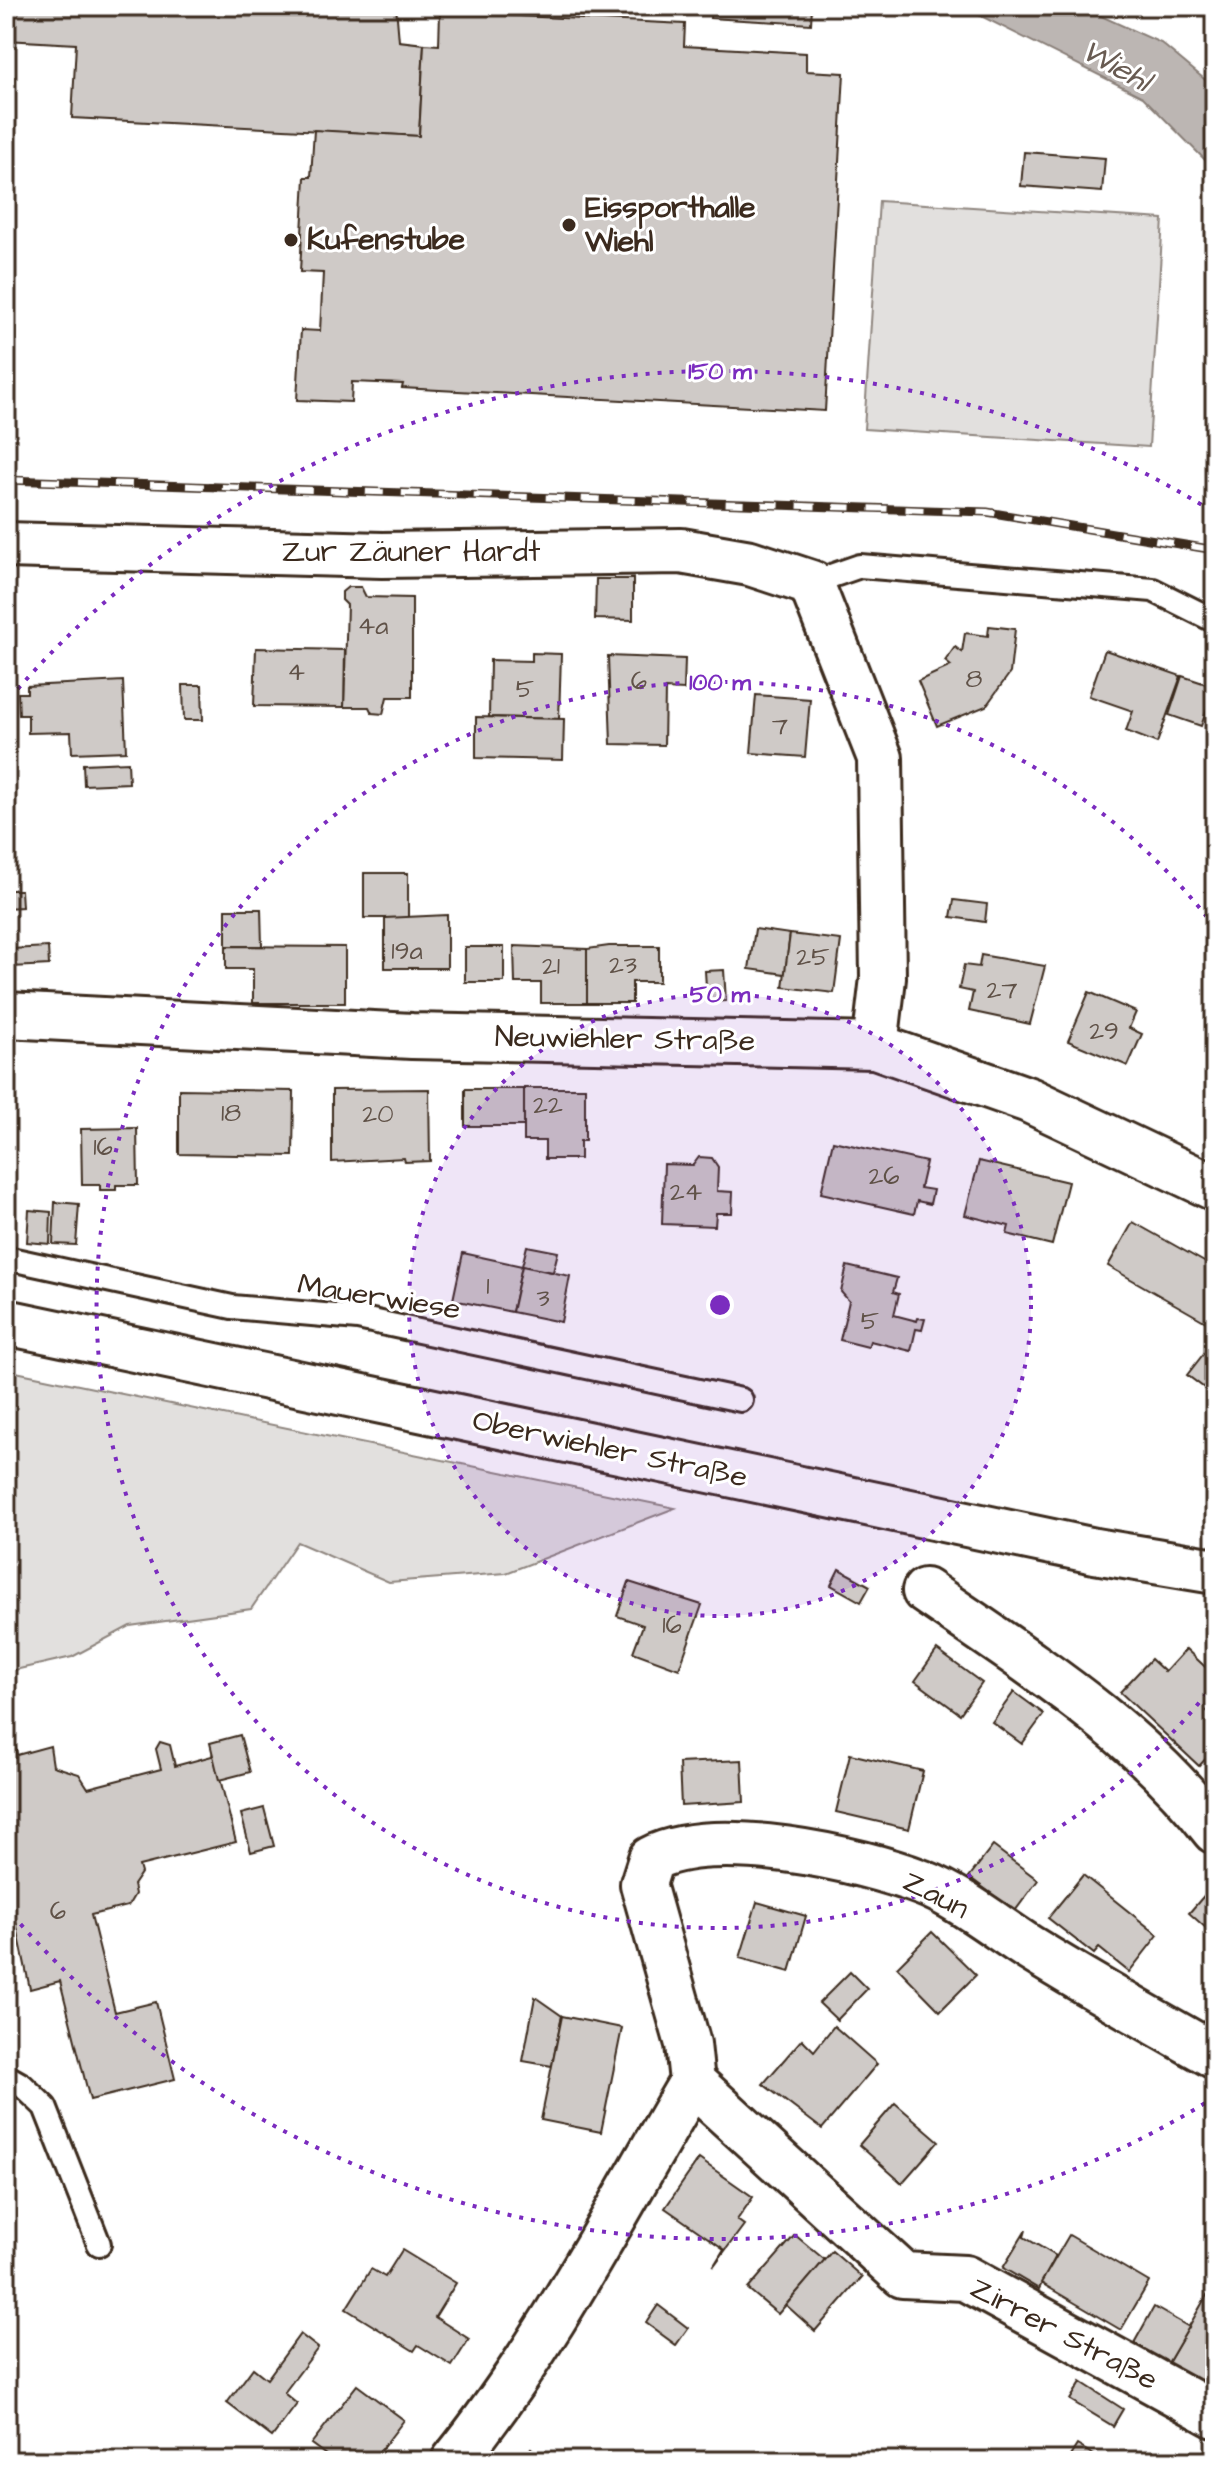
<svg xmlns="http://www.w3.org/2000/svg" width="1221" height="2467" font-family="'Architects Daughter',sans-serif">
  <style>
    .green { fill: #e2e0de; stroke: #8e857e; stroke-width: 2 }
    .water { fill: #bcb6b3; stroke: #887e77; stroke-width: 2 }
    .building { fill: #cfcac7; stroke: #3b2a1e; stroke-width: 2 }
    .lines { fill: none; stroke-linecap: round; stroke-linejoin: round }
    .service-casing { stroke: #3b2a1e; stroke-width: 28 }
    .minor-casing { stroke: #3b2a1e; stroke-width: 50 }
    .primary-casing { stroke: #3b2a1e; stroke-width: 50 }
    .service { stroke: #fff; stroke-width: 22 }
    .minor { stroke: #fff; stroke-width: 44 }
    .primary { stroke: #fff; stroke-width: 44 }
    .rail-casing { stroke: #3b2a1e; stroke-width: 9 }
    .rail { stroke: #fff; stroke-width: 6; stroke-dasharray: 18; stroke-linecap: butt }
    .ring { fill: none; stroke: #7b2cbf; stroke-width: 4; stroke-dasharray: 4 8 }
    .poi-dot { fill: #3b2a1e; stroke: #fff; stroke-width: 3 }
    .labels { text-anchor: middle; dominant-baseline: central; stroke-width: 6; stroke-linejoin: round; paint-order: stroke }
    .number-label { font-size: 26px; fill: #605248 }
    .poi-label { font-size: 30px; font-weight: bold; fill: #3b2a1e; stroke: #fff; text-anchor: start }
    .street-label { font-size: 30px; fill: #3b2a1e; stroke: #fff }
    .water-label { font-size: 32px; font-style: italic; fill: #685b52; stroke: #fff }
    .centre { fill: #7b2cbf; stroke: #fff; stroke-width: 4 }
    .ring-label { font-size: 24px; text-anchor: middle; font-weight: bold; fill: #7b2cbf; stroke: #fff; stroke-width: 6; stroke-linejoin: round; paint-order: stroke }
  </style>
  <rect width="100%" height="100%" fill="#fff"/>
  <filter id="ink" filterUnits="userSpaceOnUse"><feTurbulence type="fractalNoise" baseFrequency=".0125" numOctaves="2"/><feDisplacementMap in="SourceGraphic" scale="16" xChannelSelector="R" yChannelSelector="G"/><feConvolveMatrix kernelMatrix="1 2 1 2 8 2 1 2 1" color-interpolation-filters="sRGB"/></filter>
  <g filter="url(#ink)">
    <g class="green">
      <polygon points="879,201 1163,219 1149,447 864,429"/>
      <polygon points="6,1370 675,1508 506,1573 389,1582 297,1542 251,1609 130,1626 72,1657 6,1672"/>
    </g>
    <polygon class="water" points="961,6 1079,6 1161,43 1215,88 1215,170 1143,97"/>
    <g class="building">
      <polygon points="6,6 396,6 399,41 424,44 419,136 72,118 76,44 6,40"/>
      <polygon points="711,6 812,6 811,24 710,18"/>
      <polygon points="1181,6 1215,6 1215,18 1180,8"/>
      <polygon points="440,12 685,24 684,46 806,53 806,71 844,73 825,411 402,388 403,384 352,382 351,402 297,400 301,330 320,331 323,273 300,272 305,177 311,177 314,130 419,136 424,44 439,45"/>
      <polygon points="1024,152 1105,158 1102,192 1021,186"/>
      <polygon points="596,579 633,579 633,620 595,619"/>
      <polygon points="348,587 361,587 366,597 412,598 412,697 387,697 383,714 372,713 369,707 344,707 347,605 342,600 342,592"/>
      <polygon points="989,626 1015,629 1010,673 986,706 937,726 918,681 951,666 945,661 955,647 962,652 965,633 988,636"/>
      <polygon points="256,648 345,650 344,707 254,706"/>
      <polygon points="1105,650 1181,676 1157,743 1126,731 1133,711 1089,696"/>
      <polygon points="532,653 561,654 559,719 489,717 490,660 532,661"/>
      <polygon points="608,656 685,659 684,690 665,689 664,745 611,744"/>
      <polygon points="1182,676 1215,687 1201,726 1169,715"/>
      <polygon points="123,681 126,751 72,753 71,732 28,733 28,715 19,715 18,693 27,693 27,686"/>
      <polygon points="183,685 202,685 203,720 184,720"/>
      <polygon points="756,695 810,699 805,757 751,753"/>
      <polygon points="476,717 564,719 563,760 476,758"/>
      <polygon points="128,762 129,783 84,785 83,764"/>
      <rect x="364" y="873" width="44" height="45"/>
      <polygon points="6,890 21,890 22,907 6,908"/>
      <polygon points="954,900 987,904 985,922 951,917"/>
      <polygon points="226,909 261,909 262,946 226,946"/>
      <polygon points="447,915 447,968 385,968 385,918"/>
      <polygon points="755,929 790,934 785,974 749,969"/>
      <polygon points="790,934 841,940 834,993 783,987"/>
      <polygon points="226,946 345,947 345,1003 253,1003 253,969 226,969"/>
      <polygon points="514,946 587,949 587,1003 541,1003 541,983 515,983"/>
      <polygon points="609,946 659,946 659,982 632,982 632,1003 587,1003 587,949"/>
      <polygon points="48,947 49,965 12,967 11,949"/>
      <rect x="465" y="947" width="39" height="35"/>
      <polygon points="981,955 1045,966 1030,1024 969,1011 973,992 959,989 964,965 979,967"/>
      <polygon points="724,970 726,1001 707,1002 705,971"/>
      <polygon points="1089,992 1136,1012 1129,1028 1142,1034 1128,1066 1068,1041"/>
      <polygon points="524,1088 585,1088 585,1141 580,1141 580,1159 545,1159 545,1141 524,1141"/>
      <polygon points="179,1089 294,1091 293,1156 179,1154"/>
      <polygon points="429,1089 430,1161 405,1162 404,1158 332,1162 332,1090"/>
      <rect x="465" y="1089" width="59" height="37"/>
      <polygon points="137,1128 138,1185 116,1185 116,1190 100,1190 100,1185 82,1185 81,1129"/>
      <polygon points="833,1141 926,1162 920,1188 933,1190 930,1204 917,1201 914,1214 821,1193"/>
      <polygon points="699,1157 712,1158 718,1167 717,1191 733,1192 732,1213 716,1213 715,1226 662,1224 664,1164 693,1165"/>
      <polygon points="979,1161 1068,1182 1052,1245 1007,1234 1009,1226 965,1215"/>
      <polygon points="55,1202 79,1204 76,1245 53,1244"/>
      <polygon points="29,1210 51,1212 50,1244 27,1242"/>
      <polygon points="1133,1222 1215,1268 1215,1307 1206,1322 1108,1266"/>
      <polygon points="527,1246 558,1252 553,1272 522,1266"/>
      <polygon points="463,1253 522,1266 512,1312 453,1300"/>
      <polygon points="522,1266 570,1276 561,1322 512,1312"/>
      <polygon points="847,1266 897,1278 893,1292 899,1294 894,1315 917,1321 918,1318 925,1319 922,1330 916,1329 911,1351 870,1341 868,1347 840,1340 849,1301 841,1292"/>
      <polygon points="1208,1348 1215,1353 1215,1396 1187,1375"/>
      <polygon points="839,1569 870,1586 861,1602 831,1585"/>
      <polygon points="629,1582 702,1605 679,1669 633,1652 643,1625 617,1616"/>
      <polygon points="1186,1649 1215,1676 1215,1703 1207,1711 1215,1718 1215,1749 1199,1766 1120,1692 1151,1659 1165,1672"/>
      <polygon points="937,1650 982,1683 960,1714 915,1681"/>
      <polygon points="1014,1692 1044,1714 1022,1744 992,1722"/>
      <polygon points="6,1727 12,1731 17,1755 50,1746 53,1766 79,1774 88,1788 161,1769 156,1749 160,1742 170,1745 175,1766 212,1756 213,1751 236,1842 139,1866 141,1873 133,1885 135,1894 128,1906 91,1915 115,2012 156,2002 175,2079 90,2100 60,1981 30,1989 16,1922 6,1922"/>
      <polygon points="240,1735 250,1772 219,1780 210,1743"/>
      <polygon points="850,1754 923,1771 909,1829 836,1812"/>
      <polygon points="742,1760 744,1802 681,1806 679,1763"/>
      <polygon points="264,1808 274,1846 251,1852 241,1814"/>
      <polygon points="993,1846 1038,1880 1015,1911 969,1877"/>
      <polygon points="1083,1875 1158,1935 1129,1972 1099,1948 1094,1954 1048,1918"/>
      <polygon points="1215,1883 1215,1936 1189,1913"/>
      <polygon points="757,1902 806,1916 790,1972 740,1958"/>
      <polygon points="932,1932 976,1975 940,2011 897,1967"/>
      <polygon points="850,1972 867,1989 837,2020 819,2003"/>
      <polygon points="535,1997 562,2016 552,2066 523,2061"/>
      <polygon points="562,2016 622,2028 601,2132 541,2120"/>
      <polygon points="834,2026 877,2064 822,2129 763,2084 802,2039 814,2051"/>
      <polygon points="895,2103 939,2141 902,2183 859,2145"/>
      <polygon points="699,2159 753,2197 737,2220 744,2225 713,2267 724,2249 665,2208"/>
      <polygon points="1026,2230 1024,2237 1056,2256 1039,2289 1003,2268"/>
      <polygon points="795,2235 825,2260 778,2314 748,2289"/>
      <polygon points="1069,2235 1149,2282 1121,2330 1041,2283"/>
      <polygon points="402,2250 456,2283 435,2317 469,2339 452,2366 418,2345 414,2351 346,2309 371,2269 385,2277"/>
      <polygon points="832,2251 862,2277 815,2331 786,2305"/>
      <polygon points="1215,2281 1215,2390 1168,2363"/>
      <polygon points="658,2305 688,2328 676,2345 646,2323"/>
      <polygon points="1154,2307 1189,2327 1168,2363 1134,2343"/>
      <polygon points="300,2334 318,2348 284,2393 297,2404 272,2437 227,2403 253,2368 267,2379"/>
      <polygon points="1081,2382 1123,2409 1113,2426 1070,2400"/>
      <polygon points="357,2385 404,2420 375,2458 379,2461 334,2461 311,2444"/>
      <polygon points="1077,2445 1104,2461 1067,2461"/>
      <polygon points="531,2448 547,2461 521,2461"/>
    </g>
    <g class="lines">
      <defs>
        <g id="service">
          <polyline points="811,583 860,566 1153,590 1215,621"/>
          <polyline points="6,1258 232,1307 358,1318 741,1400"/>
          <polyline points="6,2076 22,2085 45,2107 99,2244"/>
        </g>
        <g id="minor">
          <polyline points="6,545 382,555 681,551 750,563 811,583 880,758 883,978 875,1046"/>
          <polyline points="6,1015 412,1036 875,1046 1029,1100 1215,1188"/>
          <path d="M925,1591C1029,1663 1138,1730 1215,1831"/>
          <polyline points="692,2082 903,2275 965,2278 1215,2415"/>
          <path d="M454,2461C547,2346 617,2209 692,2082L688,2044L643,1884L651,1859C714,1826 858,1858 923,1883C958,1896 999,1929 1031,1949C1092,1987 1153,2021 1215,2056"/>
        </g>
        <polyline id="primary" points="6,1322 1095,1551 1215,1571"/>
      </defs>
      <use href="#service" class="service-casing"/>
      <use href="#minor" class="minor-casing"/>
      <use href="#primary" class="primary-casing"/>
      <use href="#service" class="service"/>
      <use href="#minor" class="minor"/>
      <use href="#primary" class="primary"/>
      <defs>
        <polyline id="rail" points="6,480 987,512 1215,550"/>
      </defs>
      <use href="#rail" class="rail-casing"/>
      <use href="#rail" class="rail"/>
    </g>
  </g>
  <circle cx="720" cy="1305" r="311" fill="#7b2cbf" fill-opacity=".12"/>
  <g class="ring">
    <circle cx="720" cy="1305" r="311"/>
    <path d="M1214 1684A623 623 0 1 1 1214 926"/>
    <path d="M1215 2097A934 934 0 0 1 10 1912M10 698A934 934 0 0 1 1215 513"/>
  </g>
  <g class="poi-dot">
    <circle cx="569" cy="225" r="8"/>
    <circle cx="291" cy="240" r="8"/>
  </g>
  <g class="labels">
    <g class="number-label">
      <text x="373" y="626">4a</text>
      <text x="296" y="672">4</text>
      <text x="974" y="679">8</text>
      <text x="639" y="681">6</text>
      <text x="525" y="689">5</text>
      <text x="780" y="726">7</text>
      <text x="407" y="951">19a</text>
      <text x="813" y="957">25</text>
      <text x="623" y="965">23</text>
      <text x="551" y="966">21</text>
      <text x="1002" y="990">27</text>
      <text x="1104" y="1031">29</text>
      <text x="548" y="1105">22</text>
      <text x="231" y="1113">18</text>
      <text x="378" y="1114">20</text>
      <text x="103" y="1147">16</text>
      <text x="884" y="1176">26</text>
      <text x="686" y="1192">24</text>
      <text x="488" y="1286">1</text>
      <text x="543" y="1298">3</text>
      <text x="870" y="1321">5</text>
      <text x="672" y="1625">16</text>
      <text x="58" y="1911">6</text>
    </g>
    <g class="poi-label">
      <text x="585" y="208">Eissporthalle<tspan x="585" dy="34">Wiehl</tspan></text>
      <text x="307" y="240">Kufenstube</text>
    </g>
    <g class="street-label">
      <text x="411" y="552">Zur Zäuner Hardt</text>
      <text transform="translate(625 1039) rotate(1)">Neuwiehler Straße</text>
      <text transform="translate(379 1297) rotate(9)">Mauerwiese</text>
      <text transform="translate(610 1449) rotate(12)">Oberwiehler Straße</text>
      <text transform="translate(936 1895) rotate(27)">Zaun</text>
      <text transform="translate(1064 2334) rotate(28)">Zirrer Straße</text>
    </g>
    <g class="water-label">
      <text transform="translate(1116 66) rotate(29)">Wiehl</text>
    </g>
  </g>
  <circle cx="720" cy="1305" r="12" class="centre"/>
  <g class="ring-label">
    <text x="720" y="379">150 m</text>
    <text x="720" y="690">100 m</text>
    <text x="720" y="1002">50 m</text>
  </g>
  <rect width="1221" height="2467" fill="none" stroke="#fff" stroke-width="32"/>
  <rect x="16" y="16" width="1189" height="2435" fill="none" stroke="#3b2a1e" stroke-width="3" filter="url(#ink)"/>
</svg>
